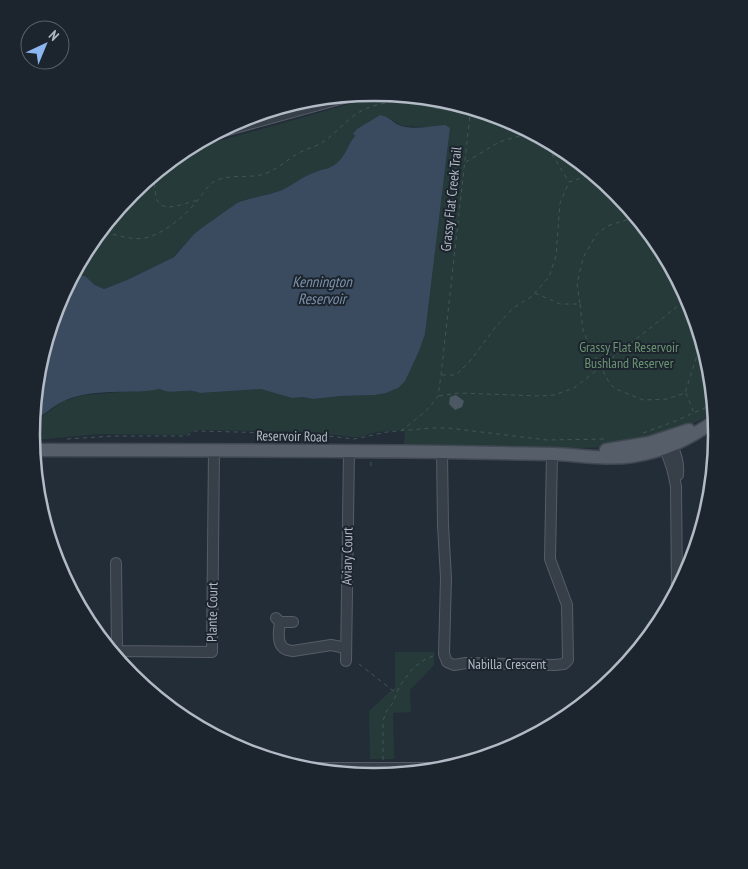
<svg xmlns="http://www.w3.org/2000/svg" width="748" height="869" font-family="'PT Sans Narrow',sans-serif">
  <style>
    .green { fill: #263a3a }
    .water { fill: #3a4b60 }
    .building { fill: #4c5764 }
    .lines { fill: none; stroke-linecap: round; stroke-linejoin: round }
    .minor-casing { stroke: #555d67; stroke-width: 12 }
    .major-casing { stroke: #404852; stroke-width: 15 }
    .path { stroke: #435557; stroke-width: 1; stroke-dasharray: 4 4; stroke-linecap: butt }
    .minor { stroke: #373f49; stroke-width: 10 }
    .major { stroke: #555e69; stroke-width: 12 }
    .labels { text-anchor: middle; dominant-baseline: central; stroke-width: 4; stroke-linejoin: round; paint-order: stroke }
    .street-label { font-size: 14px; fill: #b2bac5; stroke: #1c242d }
    .park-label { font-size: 14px; fill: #6b9473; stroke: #1c242d }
    .water-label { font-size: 15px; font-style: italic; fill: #7c91aa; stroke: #1c242d }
    .rim { fill: none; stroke: #b2bac5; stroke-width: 2.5 }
  </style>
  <rect width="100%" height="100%" fill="#232d38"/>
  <g class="green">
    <path d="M388,93L441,98L505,118L565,150L617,192L659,244L691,304L710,368L715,413L688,426L612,447L579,448L404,446L405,430L377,432L359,437H353L310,432L195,430L185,435L98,434L46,439H32V423L64,401L84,395L160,389C173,396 187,387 200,393L261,389L292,398L303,397L313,399L341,396L375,395L386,393L398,388L425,334L450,128L402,126L391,119L380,115L357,129L353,135L355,136L341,159L336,164L284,189L274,193L244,200L237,203L203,227L194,234L173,257L127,280L103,289C90,283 89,274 72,276L89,244L132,192L181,152Z"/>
    <polygon points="395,652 435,652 434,657 434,665 410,690 411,712 393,713 394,759 370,759 369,711 395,687"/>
  </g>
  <path class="water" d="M380,115C389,116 393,123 401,126C415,130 431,126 445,125L450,128L425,334L419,351L405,381L398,388L386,393L375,395L341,396L313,399L303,397L292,398L261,389L200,393C187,387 172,396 160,389C129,395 94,387 64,401C53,406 43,415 32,423L38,367L57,303L72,276H85L95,285L104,289L127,280L174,257L194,234L203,227L237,203C251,197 267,196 282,190C293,185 302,177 313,173C322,169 331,169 338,162C346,155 348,144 355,136L353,134L357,129Z"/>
  <polygon class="building" points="456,395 464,401 462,407 455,410 449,404 450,397"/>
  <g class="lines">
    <defs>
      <g id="minor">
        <polyline points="213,134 362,93"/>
        <path d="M667,440C675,449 679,462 678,475"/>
        <polyline points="665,441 665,448 672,468 676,486 677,591"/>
        <polyline points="442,452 443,525 446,578 444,654 447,662 454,665 466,663 555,665 564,664 568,660 567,605 550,559 552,454"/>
        <polyline points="116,563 117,651 212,652 214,450"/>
        <polyline points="276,618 280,622 293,622"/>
        <path d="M280,622C278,635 276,650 293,651L331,645L346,648"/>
        <polyline points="346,661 349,452"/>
        <polyline points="299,768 449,768"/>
      </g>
      <g id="major">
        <path d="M33,450C170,450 307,450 444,452C481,453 517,453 554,454C580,455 607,460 633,456C666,451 688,439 715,421"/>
        <polyline points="606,450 649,443 689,430"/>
      </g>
    </defs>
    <use href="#minor" class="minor-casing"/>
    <use href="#major" class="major-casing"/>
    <g class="path">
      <polyline points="417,99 423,97"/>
      <polyline points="466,162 499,142 523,135 530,131"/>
      <path d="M151,176C155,183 155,189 156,196C159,215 182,204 194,201H197"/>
      <path d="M97,234C116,231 129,243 149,237C167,231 185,216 197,201C202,195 206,188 212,183C228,172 250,180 267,173C279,168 288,159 299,153C307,148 316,147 323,142C338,132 348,117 365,109C381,102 400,101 417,99C423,103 433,109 440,109C446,109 452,106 456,103"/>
      <polyline points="535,293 560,304 580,304 577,284 583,258 596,235 607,226 626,220 639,220"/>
      <polyline points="580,304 583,330 593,353 610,384 616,389 643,400 667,399 685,393 702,340"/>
      <polyline points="699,352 705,352"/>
      <polyline points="442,375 456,375 470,361 494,329 513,308 531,297 549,277 556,256 560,203 569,182"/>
      <polyline points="686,393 694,413"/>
      <polyline points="439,396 459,393 539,396 554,395 574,388 688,298"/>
      <path d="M401,431C414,420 429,411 438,396L441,375L470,115L469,107L486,112L523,135L545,143L569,182L594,174"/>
      <polyline points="643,433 673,422 714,404"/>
      <polyline points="67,439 113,436 186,436 195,431 198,431 311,434 354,439 387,432 431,428 448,428 547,440 607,439"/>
      <polyline points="371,466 371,461"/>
      <polyline points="359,664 396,693"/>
      <polyline points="383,760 383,721 386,712 393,703 399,687 413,668 424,660 435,655"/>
    </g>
    <use href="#minor" class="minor"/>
    <use href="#major" class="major"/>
  </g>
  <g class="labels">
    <g class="street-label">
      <text transform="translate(451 199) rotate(-84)">Grassy Flat Creek Trail</text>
      <text transform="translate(292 436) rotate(1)">Reservoir Road</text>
      <text transform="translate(347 556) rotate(-89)">Aviary Court</text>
      <text transform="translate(212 612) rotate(-89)">Plante Court</text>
      <text x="507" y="664">Nabilla Crescent</text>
    </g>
    <g class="park-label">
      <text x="629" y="347">Grassy Flat Reservoir<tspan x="629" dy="16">Bushland Reserver</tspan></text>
    </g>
    <g class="water-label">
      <text x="322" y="281">Kennington<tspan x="322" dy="17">Reservoir</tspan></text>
    </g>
  </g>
  <path d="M0 0H748V869H0ZM373 101H375A333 333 0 0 1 708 434V435A333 333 0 0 1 375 768H373A333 333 0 0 1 40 435V434A333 333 0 0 1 373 101Z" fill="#1c242d" fill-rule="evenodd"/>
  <path class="rim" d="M373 101H375A333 333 0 0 1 708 434V435A333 333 0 0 1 375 768H373A333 333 0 0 1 40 435V434A333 333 0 0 1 373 101Z"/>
  <g transform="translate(45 45) rotate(44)"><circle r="24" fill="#1c242d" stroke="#58606a"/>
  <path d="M0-4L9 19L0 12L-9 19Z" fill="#8cb6f0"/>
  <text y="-8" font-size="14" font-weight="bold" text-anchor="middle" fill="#b2bac5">N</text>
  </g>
</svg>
